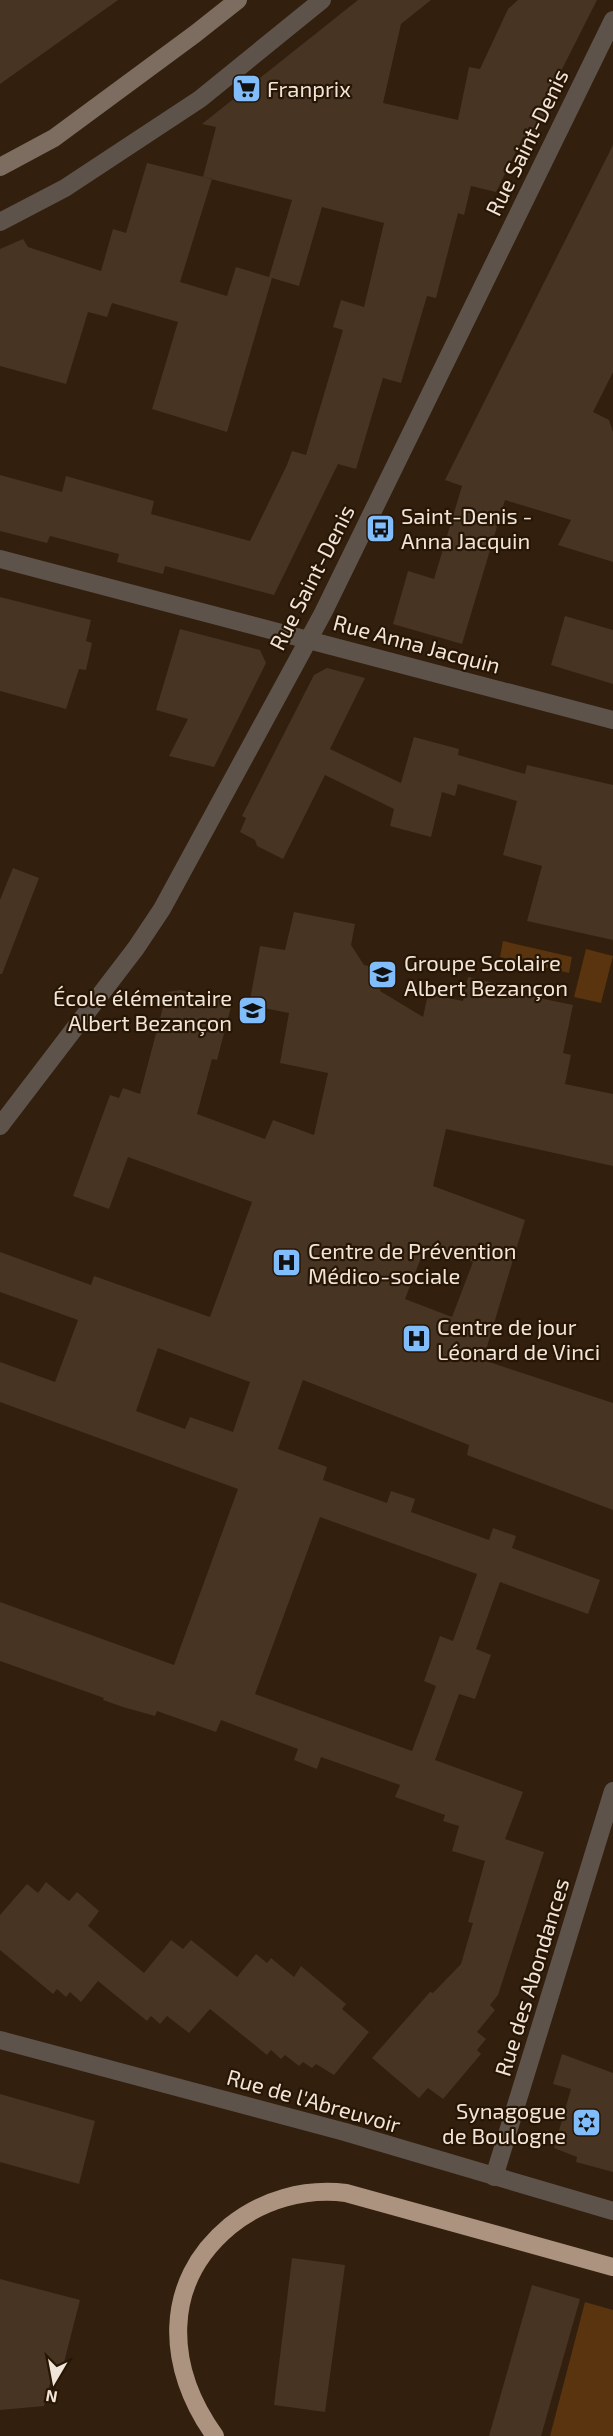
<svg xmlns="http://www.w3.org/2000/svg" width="613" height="2436" font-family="'Exo 2',sans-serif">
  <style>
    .green { fill: #59340e }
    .building { fill: #483422; fill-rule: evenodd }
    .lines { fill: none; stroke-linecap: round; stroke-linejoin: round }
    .street { stroke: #5d534b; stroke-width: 18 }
    .secondary { stroke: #7d6d60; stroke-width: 18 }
    .highway { stroke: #ac937f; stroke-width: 18 }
    .labels { text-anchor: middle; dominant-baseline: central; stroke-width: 4.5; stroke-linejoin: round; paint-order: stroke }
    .poi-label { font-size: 22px; fill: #f1e4d9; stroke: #281605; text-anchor: start }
    .street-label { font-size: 22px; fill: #f1e4d9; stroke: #281605 }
  </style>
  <rect width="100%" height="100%" fill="#321f0d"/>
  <g class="green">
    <polygon points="503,941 572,957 569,973 500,957"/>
    <polygon points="586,949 613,956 601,1003 574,997"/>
    <polygon points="585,2302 613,2310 613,2436 550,2436"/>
  </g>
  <g class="building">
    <polygon points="0,0 118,0 0,84"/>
    <polygon points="358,0 431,0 401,24 383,103 458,120 469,67 480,69 508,9 518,0 597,0 553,87 560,89 534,140 523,137 496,192 471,186 464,215 458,213 436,298 427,296 401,383 383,378 356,469 338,464 274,595 165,566 163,574 117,562 119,554 50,536 47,543 0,531 0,475 62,492 66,476 154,501 151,514 250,541 287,465 292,451 306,455 343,330 333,327 341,300 364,307 384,223 322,207 299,286 272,278 227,432 152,409 178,322 112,303 107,317 88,312 66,384 0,366 0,249 23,239 28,247 101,271 113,229 126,233 147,163 212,179 180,282 227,296 236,267 269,277 292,200 203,177 216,127 202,124"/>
    <polygon points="613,145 613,372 593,412 609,420 613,432 613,562 558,545 571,520 505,500 462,644 393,624 408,571 434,579 462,486 445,480"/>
    <polygon points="0,597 91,620 86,641 92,643 86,670 79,669 66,709 0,691"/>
    <polygon points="565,616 613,630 613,684 551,665"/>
    <polygon points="180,629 260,650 266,663 214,767 169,756 188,719 156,710"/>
    <polygon points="327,668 365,678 330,749 401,783 414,737 459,749 458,755 525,774 527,765 613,785 613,940 527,921 542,866 503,855 517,801 458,784 455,796 442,792 431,837 390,826 394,809 325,775 283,859 257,846 255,840 240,832 246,818 242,816 314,675"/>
    <polygon points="13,868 39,878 2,974 0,974 0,900"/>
    <path d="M294,912L355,924L351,945L364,965L384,970L380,991L423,1017L428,994L463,1001L468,977L502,985L501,990L573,1005L563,1053L571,1055L565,1084L613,1094V1166L446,1129L433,1186L525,1220L483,1360L613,1403V1510L467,1455L469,1445L303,1380L278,1449L327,1467L323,1480L387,1503L391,1491L415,1499L411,1512L489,1540L493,1528L516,1536L512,1548L600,1580L588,1614L500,1582L476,1649L491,1655L475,1699L459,1694L435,1760L523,1792L505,1839L544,1852L498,1995L490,2005L495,2010L477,2032L486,2039L477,2050L481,2054L443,2099L428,2088L419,2098L372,2058L430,1992L433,1993L461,1964L473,1923L468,1922L485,1861L452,1851L459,1826L443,1821L445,1815L395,1797L400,1785L321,1757L317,1769L294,1760L298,1749L221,1720L216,1732L157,1711L155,1716L123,1707L103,1700L104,1698L0,1661V1602L174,1665L238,1489L0,1402V1362L55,1382L78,1320L0,1292V1252L91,1285L94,1276L210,1317L252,1202L128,1157L109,1209L73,1196L110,1095L119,1098L123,1088L140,1094L167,992L180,990L232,1003L217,1060L212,1059L197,1114L265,1139L273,1120L314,1135L328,1073L280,1063L289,1013L249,1005L260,946L285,950ZM426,1245L473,1262L452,1317L405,1299ZM158,1348L250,1382L233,1432L190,1417L185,1429L136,1411ZM320,1517L477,1574L453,1641L440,1636L430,1664L424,1681L436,1686L412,1751L255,1694Z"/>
    <polygon points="46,1882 69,1901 77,1892 99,1911 88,1926 144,1973 171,1940 183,1949 191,1940 237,1977 256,1954 267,1963 271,1958 294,1977 301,1966 346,2004 342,2009 369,2032 334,2075 316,2064 312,2068 303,2062 299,2066 285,2055 281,2059 271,2050 267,2055 210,2009 189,2033 167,2016 160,2024 151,2016 147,2021 98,1981 81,2002 70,1992 66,1997 57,1989 53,1994 0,1950 0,1915 27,1884 38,1893"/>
    <polygon points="562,2054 613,2073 613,2172 576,2162 577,2157 554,2148 571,2089 553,2084"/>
    <polygon points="0,2094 95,2121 79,2184 0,2162"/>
    <polygon points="292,2258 345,2265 325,2412 274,2405"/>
    <polygon points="0,2279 80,2300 63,2366 55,2364 44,2406 0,2410"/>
    <polygon points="532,2285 580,2299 541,2436 489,2436"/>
  </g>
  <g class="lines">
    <g class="street">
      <polyline points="0,222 65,188 200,99 322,0"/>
      <polyline points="0,559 613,720"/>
      <polyline points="0,1126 136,948 162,909 323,613 613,20"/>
      <polyline points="0,2040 345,2132 613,2211"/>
      <polyline points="494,2177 613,1791"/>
    </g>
    <polyline class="secondary" points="0,167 54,138 195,34 238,0"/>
    <path class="highway" d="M215,2436C166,2368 161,2283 230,2226C262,2200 304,2188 346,2193L613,2267"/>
  </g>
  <defs>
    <symbol id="supermarket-square" viewBox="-11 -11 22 22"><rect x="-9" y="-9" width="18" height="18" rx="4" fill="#81bdfa" stroke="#281605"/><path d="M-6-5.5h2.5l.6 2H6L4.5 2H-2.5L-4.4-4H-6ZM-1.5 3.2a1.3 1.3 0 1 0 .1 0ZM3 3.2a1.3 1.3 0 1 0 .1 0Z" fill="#111"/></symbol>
    <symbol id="bus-square" viewBox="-11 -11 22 22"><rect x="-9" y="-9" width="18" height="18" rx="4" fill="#81bdfa" stroke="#281605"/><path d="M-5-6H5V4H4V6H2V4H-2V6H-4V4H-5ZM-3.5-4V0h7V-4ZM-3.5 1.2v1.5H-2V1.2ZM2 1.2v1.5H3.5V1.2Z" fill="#111"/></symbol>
    <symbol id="school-square" viewBox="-11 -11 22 22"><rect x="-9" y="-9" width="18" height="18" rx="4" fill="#81bdfa" stroke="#281605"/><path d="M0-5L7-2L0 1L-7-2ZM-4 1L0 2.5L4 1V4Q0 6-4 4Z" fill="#111"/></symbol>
    <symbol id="hospital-square" viewBox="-11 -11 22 22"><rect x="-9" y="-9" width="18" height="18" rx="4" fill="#81bdfa" stroke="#281605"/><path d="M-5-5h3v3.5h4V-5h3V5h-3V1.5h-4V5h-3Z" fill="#111"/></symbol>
    <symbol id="synagogue-square" viewBox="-11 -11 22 22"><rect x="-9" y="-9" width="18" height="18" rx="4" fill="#81bdfa" stroke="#281605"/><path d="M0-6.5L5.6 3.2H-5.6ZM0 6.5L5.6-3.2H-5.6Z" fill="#111"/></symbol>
  </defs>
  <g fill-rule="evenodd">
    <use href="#supermarket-square" x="230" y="72" width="33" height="33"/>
    <use href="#bus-square" x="364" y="512" width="33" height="33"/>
    <use href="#school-square" x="366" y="958" width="33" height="33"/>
    <use href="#school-square" x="236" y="994" width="33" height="33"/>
    <use href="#hospital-square" x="270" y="1246" width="33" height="33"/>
    <use href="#hospital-square" x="400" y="1322" width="33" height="33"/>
    <use href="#synagogue-square" x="570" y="2106" width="33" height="33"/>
  </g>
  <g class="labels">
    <g class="poi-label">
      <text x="267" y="88">Franprix</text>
      <text x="401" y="515">Saint-Denis -<tspan x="401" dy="25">Anna Jacquin</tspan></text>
      <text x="404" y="962">Groupe Scolaire<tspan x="404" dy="25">Albert Bezançon</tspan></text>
      <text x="232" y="997" text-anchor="end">École élémentaire<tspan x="232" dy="25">Albert Bezançon</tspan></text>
      <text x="308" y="1250">Centre de Prévention<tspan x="308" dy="25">Médico-sociale</tspan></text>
      <text x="437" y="1326">Centre de jour<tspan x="437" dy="25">Léonard de Vinci</tspan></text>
      <text x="566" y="2110" text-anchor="end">Synagogue<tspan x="566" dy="25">de Boulogne</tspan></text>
    </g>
    <g class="street-label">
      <text transform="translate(526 142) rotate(-64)">Rue Saint-Denis</text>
      <text transform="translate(311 577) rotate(-63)">Rue Saint-Denis</text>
      <text transform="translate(417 643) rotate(15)">Rue Anna Jacquin</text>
      <text transform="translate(531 1977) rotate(-73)">Rue des Abondances</text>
      <text transform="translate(314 2100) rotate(16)">Rue de l'Abreuvoir</text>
    </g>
  </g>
  <g transform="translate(54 2382) rotate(190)" stroke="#281605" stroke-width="4.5" paint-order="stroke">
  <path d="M0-4.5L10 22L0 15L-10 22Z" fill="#f1e4d9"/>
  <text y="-9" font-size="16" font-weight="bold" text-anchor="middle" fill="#f1e4d9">N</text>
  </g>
</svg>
